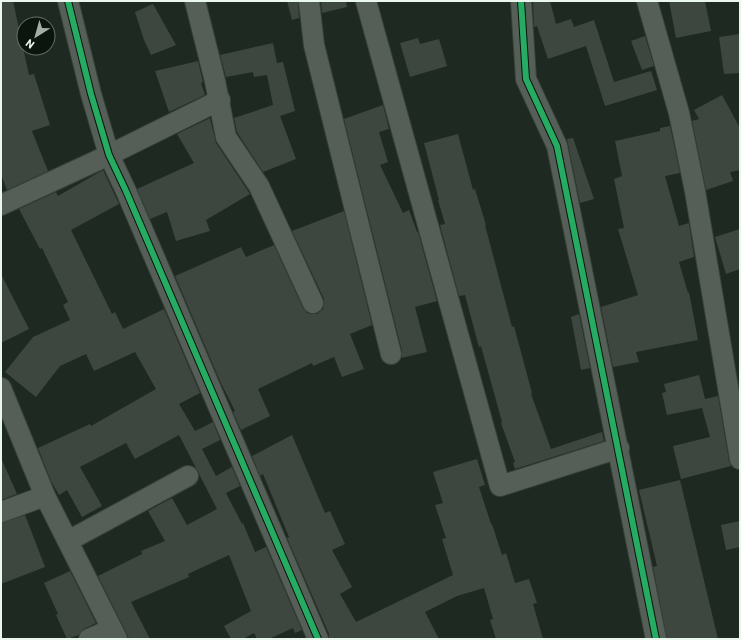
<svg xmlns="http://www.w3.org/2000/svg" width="741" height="640" font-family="Barlow,sans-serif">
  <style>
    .building { fill: #3d4740 }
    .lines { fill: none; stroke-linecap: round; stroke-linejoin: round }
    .minor-casing { stroke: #39433c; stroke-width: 22 }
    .minor { stroke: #555f57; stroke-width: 20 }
    .cycleway-casing { stroke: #0b140d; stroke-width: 8 }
    .cycleway { stroke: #26ab63; stroke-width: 6 }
  </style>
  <rect width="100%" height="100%" fill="#1e2921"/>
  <g class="building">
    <polygon points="1,1 13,1 29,75 34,74 50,125 32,131 48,171 7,190 1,174"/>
    <polygon points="287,1 298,1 299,18 292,20"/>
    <polygon points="321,1 346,1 347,7 322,13"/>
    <polygon points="533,1 550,1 556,24 571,19 574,27 594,20 614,82 651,71 657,90 605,106 586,46 548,59 537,26 534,27"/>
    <polygon points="669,1 705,1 711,31 676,38"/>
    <polygon points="153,4 176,45 151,55 144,40 135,12"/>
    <polygon points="740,34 740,73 724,74 719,37"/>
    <polygon points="645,36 654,66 642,70 631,41"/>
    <polygon points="418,38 420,44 439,39 447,66 410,77 400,43"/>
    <polygon points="273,43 277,63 283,62 295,111 280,116 296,159 263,172 237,132 234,118 273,105 267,75 254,77 253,72 226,77 220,55"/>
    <polygon points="198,61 203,82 201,83 205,95 169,112 155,71"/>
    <polygon points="722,95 740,128 740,170 730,172 733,181 706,190 692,121 699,119 694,110"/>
    <polygon points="383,105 389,129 379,132 388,162 380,165 403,213 409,210 417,232 418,232 437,301 415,307 427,352 401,358 402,351 344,119"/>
    <polygon points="210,118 216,143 250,194 206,220 210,231 176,241 167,212 150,219 137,189 194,163 177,134"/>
    <polygon points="670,126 680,173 665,176 679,226 689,223 694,257 679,262 688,293 689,292 698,340 636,352 639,362 613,367 601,307 638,295 618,229 624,228 614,179 622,176 615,141 660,131 660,128"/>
    <polygon points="458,134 473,190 475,189 486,225 485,225 512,327 514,326 532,393 531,394 551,449 602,432 604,441 515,469 513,463 515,462 501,423 502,422 481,346 479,347 465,295 459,296 440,225 445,224 438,200 439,200 424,143"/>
    <polygon points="573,138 594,199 580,203 567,139"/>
    <polygon points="103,170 119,204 71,230 112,314 115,312 123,329 164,309 200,393 179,404 195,431 213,422 220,440 202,449 216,476 232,467 240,486 226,493 242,524 243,523 255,552 266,547 302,630 295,633 293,628 269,639 257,639 254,633 243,639 231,639 224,626 251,611 229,555 188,574 189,577 131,602 150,639 129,639 127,634 98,576 142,554 141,551 165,541 148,511 172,498 187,525 217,509 179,435 135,459 126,443 80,467 102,506 82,517 67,490 59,495 51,481 38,448 90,424 91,426 156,389 135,352 94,371 86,354 60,366 36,397 5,372 33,337 70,320 63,305 68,302 42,248 40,249 19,209 56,192 58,196"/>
    <polygon points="344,211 372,325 350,334 364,369 342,377 334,357 313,366 312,363 258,389 270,416 241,430 233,412 235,411 220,381 175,276 241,247 246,257 274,245 303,308 307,313 312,314 317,314 323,309 324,304 324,299 292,231"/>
    <polygon points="740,229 740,269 726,274 715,237"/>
    <polygon points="1,274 29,329 1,343"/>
    <polygon points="579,314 590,368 581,370 571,317"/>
    <polygon points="699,375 705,399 718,396 729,461 731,466 681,479 673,446 710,437 702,408 667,415 662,393 666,392 664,384"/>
    <polygon points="292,435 325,513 330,511 345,544 332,550 352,587 340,594 356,622 453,575 442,539 446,538 435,505 443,503 433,472 477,459 485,485 479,487 491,524 492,524 502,555 506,553 515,583 529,579 537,603 533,604 543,639 496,639 490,620 493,619 484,588 457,596 425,612 439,639 329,639 329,634 287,538 289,537 263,474 260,476 252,456"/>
    <polygon points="1,458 17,494 1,500"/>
    <polygon points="680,480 718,639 667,639 653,567 657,566 639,490"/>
    <polygon points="25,515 45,567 1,584 1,523"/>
    <polygon points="740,521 740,547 726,550 721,525"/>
    <polygon points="70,571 96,623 84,629 79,635 67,639 56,615 58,614 44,583"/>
  </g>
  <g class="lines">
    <defs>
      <g id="minor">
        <polyline points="68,1 91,94 109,155 126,191 318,639"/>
        <polyline points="195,1 215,81 226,137 259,186 313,303"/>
        <polyline points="309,1 314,45 391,354"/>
        <polyline points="366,1 500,486 619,448"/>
        <polyline points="521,1 526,79 557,146 656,639"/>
        <polyline points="647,1 679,113 695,191 740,459"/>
        <polyline points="1,205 109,155 220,100"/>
        <polyline points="1,388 45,496 117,639"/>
        <polyline points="1,512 45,496"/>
        <polyline points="68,541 188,476"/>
        <polyline points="89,639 112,629"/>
      </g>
    </defs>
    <use href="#minor" class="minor-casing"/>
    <use href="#minor" class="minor"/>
    <defs>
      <g id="cycleway">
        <polyline points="68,1 91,94 109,155 126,191 318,639"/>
        <polyline points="521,1 526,79 557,146 656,639"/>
      </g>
    </defs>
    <use href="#cycleway" class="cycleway-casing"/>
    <use href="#cycleway" class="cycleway"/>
  </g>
  <rect width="741" height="640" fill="none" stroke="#eaf7ed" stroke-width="4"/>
  <g transform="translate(36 36) rotate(217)"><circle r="19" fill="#0b140d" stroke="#646f67"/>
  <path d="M0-3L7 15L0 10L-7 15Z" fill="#a3afa6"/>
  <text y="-6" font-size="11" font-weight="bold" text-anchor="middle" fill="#eaf7ed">N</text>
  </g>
</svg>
